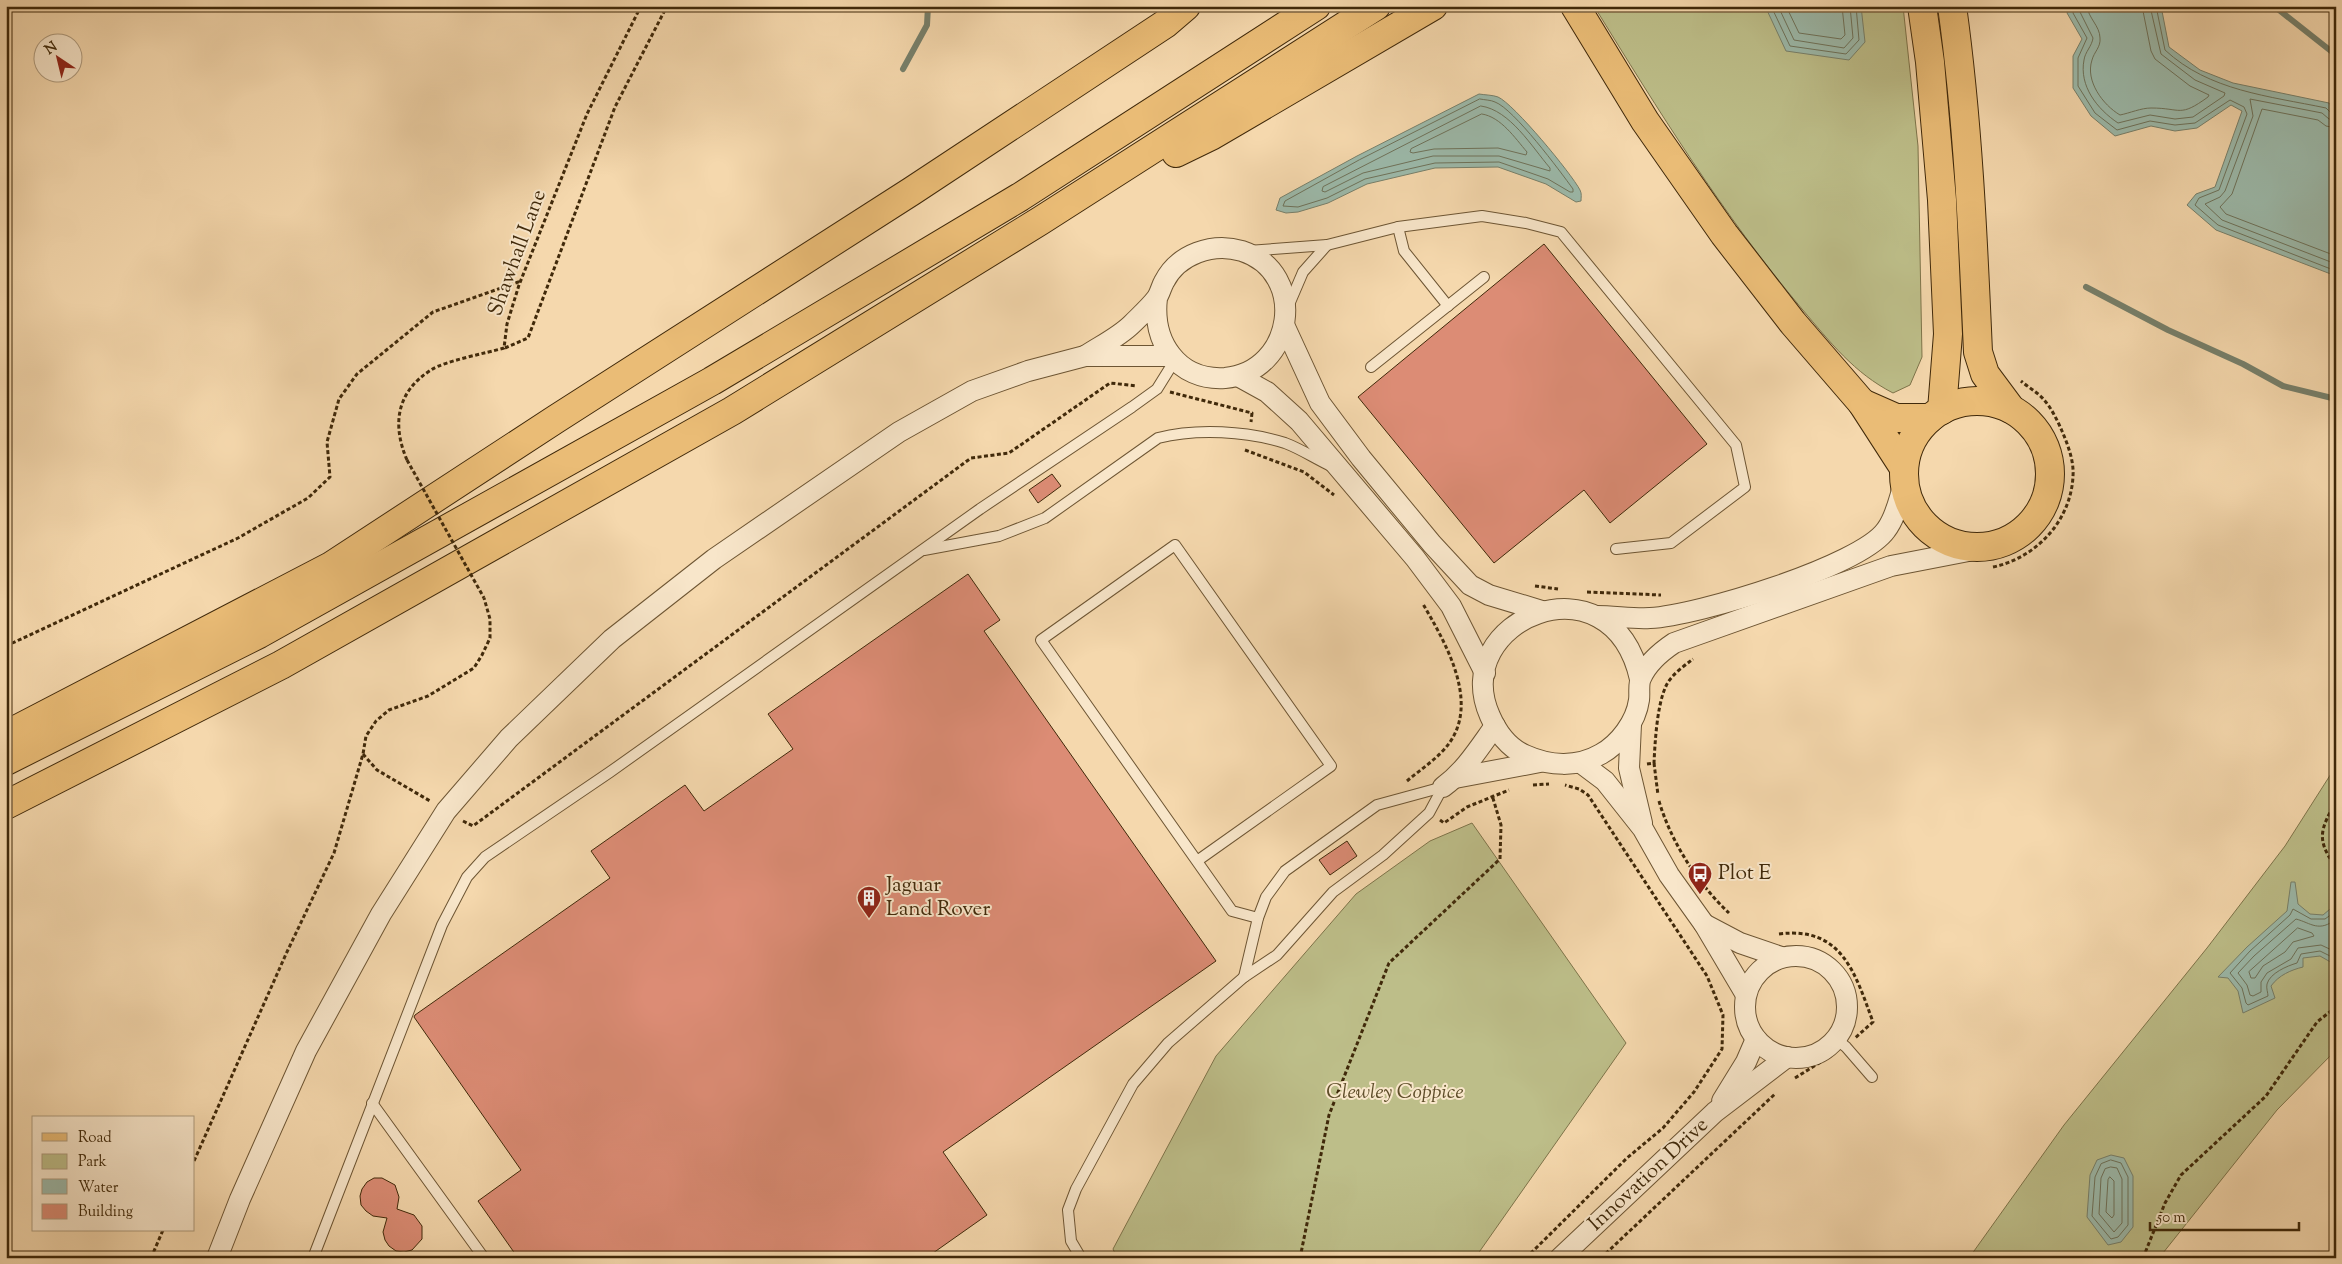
<svg xmlns="http://www.w3.org/2000/svg" width="2342" height="1264" font-family="'Sorts Mill Goudy',serif">
  <style>
    .green { fill: #bdbe89; stroke: #7e744a }
    .water { fill: #9cbaab; stroke: #77806b }
    .lines { fill: none; stroke-linecap: round; stroke-linejoin: round }
    .shore { stroke: #6e725a; stroke-width: 1 }
    .stream { stroke: #77806b; stroke-width: 6 }
    .building { fill: #dc8c75; stroke: #40290a }
    .lane-casing { stroke: #6d5533; stroke-width: 12 }
    .street-casing { stroke: #6d5533; stroke-width: 22 }
    .primary-casing { stroke: #40290a; stroke-width: 30 }
    .highway-casing { stroke: #40290a; stroke-width: 30 }
    .path { stroke: #40290a; stroke-width: 3; stroke-dasharray: 4 2.5; stroke-linecap: butt }
    .lane { stroke: #f8e6ca; stroke-width: 10 }
    .street { stroke: #f8e6ca; stroke-width: 20 }
    .primary { stroke: #eabc76; stroke-width: 28 }
    .highway { stroke: #eabc76; stroke-width: 28 }
    .path-bridge { stroke: #40290a; stroke-width: 3; stroke-dasharray: 4 2.5; stroke-linecap: butt }
    .labels { text-anchor: middle; dominant-baseline: central; stroke-width: 4; stroke-linejoin: round; paint-order: stroke }
    .street-label { font-size: 21px; fill: #40290a; stroke: #f8e6ca }
    .poi-label { font-size: 21px; fill: #40290a; stroke: #f8e6ca; text-anchor: start }
    .park-label { font-size: 21px; font-style: italic; fill: #5f4e2a; stroke: #f8e6ca }
  </style>
  <rect width="100%" height="100%" fill="#f5d8ad"/>
  <filter id="stains"><feTurbulence type="fractalNoise" baseFrequency=".004" numOctaves="4"/><feColorMatrix values="0 0 0 0 .2 0 0 0 0 .09 0 0 0 0 .02 0 0 0 .5 -.17"/></filter>
  <radialGradient id="worn" r=".72"><stop offset=".6" stop-color="#630" stop-opacity="0"/><stop offset="1" stop-color="#630" stop-opacity=".3"/></radialGradient>
  <g class="green">
    <path d="M1594,6H1903L1918,146L1922,357L1910,385L1893,393C1854,373 1830,342 1802,309C1723,215 1658,110 1594,6Z"/>
    <polygon points="2336,766 2336,1050 2277,1110 2159,1258 1969,1258 2064,1125 2207,948 2285,846"/>
    <polygon points="1472,823 1626,1043 1475,1258 1117,1258 1113,1249 1216,1056 1356,894 1430,841"/>
  </g>
  <g class="water">
    <polygon points="1765,6 1861,6 1865,42 1849,60 1786,51"/>
    <polygon points="2069,6 2161,6 2169,47 2200,70 2233,83 2329,103 2336,112 2336,276 2216,230 2187,205 2196,194 2215,187 2242,111 2231,105 2197,128 2175,131 2151,126 2115,136 2091,116 2073,88 2073,56 2082,39 2067,13"/>
    <path d="M1479,94C1485,95 1493,95 1498,97C1514,104 1571,173 1580,190C1582,194 1581,197 1581,201L1576,202L1546,184L1498,167L1435,168L1367,184L1328,203L1298,212L1286,213L1276,210L1280,198L1357,156Z"/>
    <path d="M2291,882H2295L2298,904L2310,914L2323,915L2336,904V962L2334,964L2320,956L2303,958V967C2291,970 2279,975 2271,986L2275,998L2243,1013L2238,991L2228,978L2218,977L2247,947L2287,911Z"/>
    <polygon points="2111,1155 2124,1158 2133,1176 2133,1227 2121,1242 2108,1245 2087,1217 2090,1175 2097,1160"/>
  </g>
  <g class="lines">
    <g class="shore">
      <polyline points="1771,6 1790,46 1846,54 1859,40 1856,6"/>
      <polyline points="1778,6 1794,40 1844,48 1853,38 1850,6"/>
      <polyline points="1786,6 1799,33 1841,39 1845,35 1842,6"/>
      <polyline points="2074,6 2073,13 2087,38 2078,58 2078,86 2095,113 2117,130 2150,121 2175,125 2195,123 2230,100 2244,107 2247,114 2219,190 2199,198 2195,205 2218,225 2336,271"/>
      <path d="M2080,6V12L2093,38C2092,46 2085,52 2084,60C2079,86 2097,109 2118,123L2150,115L2175,119L2193,117L2224,96L2225,93L2195,80L2161,54L2150,6"/>
      <path d="M2087,6C2088,18 2100,26 2100,38C2101,47 2094,52 2092,60C2085,81 2103,105 2120,115C2130,113 2141,108 2151,108C2182,108 2179,118 2208,97L2209,95L2190,86L2155,59L2151,51L2142,6"/>
      <path d="M2156,6L2165,50C2209,91 2269,96 2326,108L2331,113L2336,114"/>
      <path d="M1480,99C1485,100 1491,100 1495,102C1514,109 1560,171 1573,189V192H1570L1548,179L1499,162L1435,163L1365,179L1327,198L1298,207L1283,206L1285,201L1359,160Z"/>
      <path d="M1481,106C1510,110 1532,147 1550,168V171L1499,156H1433L1363,173L1325,192L1322,191L1323,187Z"/>
      <path d="M1482,114C1501,117 1515,138 1527,152L1526,155L1498,148L1434,149L1413,153L1410,152L1411,149Z"/>
      <polyline points="2336,120 2329,119 2322,113 2250,99 2253,116 2225,191 2220,197 2205,204 2222,220 2336,264"/>
      <polyline points="2336,128 2326,126 2318,120 2262,109 2232,194 2220,207 2226,214 2336,256"/>
      <path d="M2336,911L2325,919H2311L2293,909L2290,915L2250,951L2230,973L2242,988L2246,1003L2248,1005L2268,996C2268,993 2266,988 2267,984C2270,973 2287,966 2297,963L2301,954L2320,951L2336,959"/>
      <path d="M2336,919C2319,933 2311,923 2296,919L2254,956L2238,973L2247,985L2250,995L2253,996L2261,992V982L2267,973L2291,959L2298,948L2321,945L2336,952"/>
      <polygon points="2298,928 2312,933 2314,936 2293,942 2285,952 2263,966 2255,978 2251,978 2249,972"/>
      <polygon points="2111,1160 2121,1163 2128,1177 2128,1225 2118,1237 2111,1239 2092,1216 2095,1177 2101,1164"/>
      <polygon points="2111,1167 2117,1168 2122,1179 2122,1223 2114,1232 2099,1214 2101,1178 2105,1169"/>
      <polygon points="2110,1177 2114,1181 2114,1215 2112,1218 2106,1212 2108,1180"/>
    </g>
    <g class="stream">
      <polyline points="2274,6 2336,55"/>
      <polyline points="903,69 927,25 928,6"/>
      <polyline points="2086,287 2168,330 2243,364 2283,386 2336,399"/>
    </g>
  </g>
  <g class="building">
    <polygon points="1544,244 1707,444 1610,523 1584,490 1494,563 1358,397"/>
    <polygon points="1052,474 1061,486 1038,503 1029,490"/>
    <polygon points="968,574 1000,620 984,631 1216,961 943,1152 987,1215 926,1258 518,1258 478,1201 521,1170 414,1017 415,1015 610,878 591,851 685,785 704,811 793,749 768,714"/>
    <polygon points="1347,841 1357,856 1330,875 1319,860"/>
    <polygon points="374,1178 382,1178 395,1185 399,1197 397,1209 414,1215 422,1226 422,1239 412,1250 404,1252 396,1251 389,1246 385,1240 383,1232 387,1218 373,1216 366,1211 361,1205 360,1196 362,1189 367,1182"/>
  </g>
  <g class="lines">
    <defs>
      <g id="lane">
        <polyline points="1398,227 1404,251 1448,306"/>
        <polyline points="1248,251 1327,245 1398,227 1482,216 1526,223 1561,232 1736,445 1745,487 1671,543 1616,549"/>
        <polyline points="1288,307 1303,272 1327,245"/>
        <polyline points="1371,367 1484,277"/>
        <path d="M924,550L999,536L1045,518L1158,438C1197,428 1247,431 1285,443C1301,449 1316,459 1331,466"/>
        <polyline points="1197,861 1331,766 1175,545 1041,640 1232,911 1258,918"/>
        <polyline points="1244,977 1258,918 1266,897 1285,871 1377,805 1443,787"/>
        <polyline points="1836,1039 1846,1047 1872,1077"/>
        <polyline points="372,1103 484,1258"/>
        <polyline points="313,1258 442,925 467,877 485,857 610,772 980,509 1132,407 1157,389 1175,360"/>
        <polyline points="1081,1258 1071,1241 1068,1210 1076,1189 1133,1084 1168,1043 1244,977 1277,955 1333,892 1383,855 1429,813 1443,787"/>
        <polyline points="2225,1258 2248,1258"/>
      </g>
      <g id="street">
        <polyline points="1285,327 1320,403 1361,458 1432,544 1470,585 1489,595 1542,611"/>
        <path d="M1085,356C1100,346 1119,337 1132,324C1140,316 1149,308 1156,299C1160,294 1161,287 1164,282C1178,254 1213,242 1242,251C1309,273 1294,372 1225,378C1177,381 1152,341 1157,298"/>
        <polyline points="1238,376 1267,392 1299,421 1415,558 1451,606 1485,673"/>
        <path d="M1597,616C1615,616 1633,619 1650,618C1696,616 1861,566 1886,530C1896,517 1899,499 1904,484"/>
        <path d="M1640,679C1611,551 1447,620 1490,716C1497,732 1509,748 1525,755C1549,766 1577,768 1601,754C1619,744 1636,722 1639,700C1640,694 1638,684 1641,678C1647,664 1662,651 1674,643L1891,566L1984,548"/>
        <polyline points="1631,724 1629,768 1642,823"/>
        <polyline points="1581,763 1605,781 1643,829 1669,875 1704,924 1746,995"/>
        <polyline points="1455,778 1540,762"/>
        <path d="M1443,787C1465,771 1479,748 1495,726"/>
        <polyline points="1704,924 1740,943 1781,957"/>
        <circle cx="1796" cy="1007" r="51"/>
        <polyline points="1722,1101 1746,1062 1756,1039"/>
        <polyline points="217,1258 240,1199 306,1051 381,914 446,811 509,738 612,639 714,559 899,432 972,391 1028,371 1085,356 1171,356"/>
        <polyline points="1560,1258 1715,1112 1787,1057"/>
      </g>
      <g id="primary">
        <polyline points="1575,6 1645,121 1724,234 1793,323 1862,403 1904,468"/>
        <polyline points="1922,6 1930,62 1942,200 1948,334 1942,410"/>
        <path d="M1952,6C1968,121 1973,237 1978,352L1985,374L2011,409"/>
        <circle cx="1977" cy="474" r="73"/>
        <polyline points="1862,403 1896,418 1930,418"/>
      </g>
      <g id="highway">
        <polyline points="1176,153 1211,136 1433,6"/>
        <polyline points="6,735 331,566 556,419 912,191 1165,24 1186,6"/>
        <polyline points="6,761 259,634 712,381 1020,197 1316,6"/>
        <polyline points="6,805 281,665 732,411 1040,221 1376,6"/>
      </g>
    </defs>
    <use href="#lane" class="lane-casing"/>
    <use href="#street" class="street-casing"/>
    <use href="#primary" class="primary-casing"/>
    <use href="#highway" class="highway-casing"/>
    <g class="path">
      <polyline points="505,348 528,338 615,107 667,6"/>
      <polyline points="1170,392 1252,413 1251,422"/>
      <polyline points="1245,450 1304,472 1334,495"/>
      <path d="M407,460C392,425 396,392 431,370C444,361 487,353 504,348L507,324L519,285L587,114L641,6"/>
      <path d="M1993,567C2036,558 2071,521 2073,476C2074,461 2068,445 2062,431C2058,422 2052,409 2045,401C2039,393 2029,388 2021,381"/>
      <polyline points="1535,586 1558,589"/>
      <polyline points="1587,592 1661,595"/>
      <polyline points="6,646 238,538 308,498 330,477 327,442 339,399 357,374 433,312 521,281"/>
      <polyline points="363,754 377,770 430,801"/>
      <polyline points="1654,763 1658,795"/>
      <path d="M1647,764L1654,763C1655,742 1657,705 1666,686C1671,675 1684,666 1693,659"/>
      <path d="M1407,781C1421,769 1440,757 1450,742C1479,700 1445,642 1423,604"/>
      <polyline points="1533,785 1549,784"/>
      <path d="M1659,801C1671,842 1698,884 1729,913"/>
      <path d="M2336,801C2321,829 2315,839 2336,867"/>
      <polyline points="1440,820 1444,823 1467,807 1509,790"/>
      <polyline points="463,821 473,826 971,458 1009,453 1110,383 1137,386"/>
      <path d="M1779,934C1842,926 1855,973 1873,1022L1855,1038"/>
      <polyline points="1795,1078 1832,1055"/>
      <polyline points="194,1161 286,954 334,853 363,754 366,736 376,721 389,710 428,696 474,668 482,655 490,638 490,619 484,598"/>
      <polyline points="151,1258 163,1230"/>
      <polyline points="1300,1258 1329,1115 1389,963 1500,859 1501,825 1492,795"/>
      <polyline points="1526,1258 1627,1158 1663,1128 1694,1092 1722,1049 1723,1015 1707,976 1588,795 1579,789 1565,785"/>
      <polyline points="1601,1258 1776,1093"/>
      <polyline points="2143,1258 2165,1203 2181,1175 2266,1096 2317,1022 2336,1007"/>
    </g>
    <use href="#lane" class="lane"/>
    <use href="#street" class="street"/>
    <use href="#primary" class="primary"/>
    <use href="#highway" class="highway"/>
    <polyline class="path-bridge" points="407,460 484,598"/>
  </g>
  <defs>
    <symbol id="bus-pin" viewBox="-11 -11 22 30"><path d="M0 17L-7.5 6A9.5 9.5 0 1 1 7.5 6Z" fill="#8f2418" stroke="#f8e6ca"/><path d="M-5-6H5V4H4V6H2V4H-2V6H-4V4H-5ZM-3.5-4V0h7V-4ZM-3.5 1.2v1.5H-2V1.2ZM2 1.2v1.5H3.5V1.2Z" fill="#fff"/></symbol>
    <symbol id="building-pin" viewBox="-11 -11 22 30"><path d="M0 17L-7.5 6A9.5 9.5 0 1 1 7.5 6Z" fill="#8f2418" stroke="#f8e6ca"/><path d="M-4-6H4V6H1V3H-1V6H-4ZM-2.5-4.3h1.7v1.8h-1.7ZM.8-4.3h1.7v1.8H.8ZM-2.5-1h1.7V.8h-1.7ZM.8-1h1.7V.8H.8Z" fill="#fff"/></symbol>
  </defs>
  <g fill-rule="evenodd">
    <use href="#bus-pin" x="1686" y="860" width="28" height="38"/>
    <use href="#building-pin" x="855" y="884" width="28" height="38"/>
  </g>
  <g class="labels">
    <g class="street-label">
      <text transform="translate(518 253) rotate(-70)">Shawhall Lane</text>
      <text transform="translate(1649 1175) rotate(-43)">Innovation Drive</text>
    </g>
    <g class="poi-label">
      <text x="1718" y="874">Plot E</text>
      <text x="886" y="886">Jaguar<tspan x="886" dy="24">Land Rover</tspan></text>
    </g>
    <g class="park-label">
      <text x="1395" y="1093">Clewley Coppice</text>
    </g>
  </g>
  <rect width="2342" height="1264" fill="none" stroke="#f5d8ad" stroke-width="25"/>
  <rect x="8" y="8" width="2327" height="1249" fill="none" stroke="#40290a" stroke-width="2.5"/>
  <rect x="12" y="12" width="2317" height="1239" fill="none" stroke="#40290a"/>
  <rect x="32" y="1116" width="162" height="115" fill="#f8e6ca" stroke="#ae9a7d"/>
  <rect x="42" y="1133" width="25" height="8" fill="#eabc76" stroke="#ae9a7d"/>
  <text x="78" y="1142" font-size="15" fill="#40290a">Road</text>
  <rect x="42" y="1154" width="25" height="15" fill="#bdbe89" stroke="#ae9a7d"/>
  <text x="78" y="1166" font-size="15" fill="#40290a">Park</text>
  <rect x="42" y="1179" width="25" height="15" fill="#9cbaab" stroke="#ae9a7d"/>
  <text x="78" y="1192" font-size="15" fill="#40290a">Water</text>
  <rect x="42" y="1204" width="25" height="15" fill="#dc8c75" stroke="#ae9a7d"/>
  <text x="78" y="1216" font-size="15" fill="#40290a">Building</text>
  <g transform="translate(58 58) rotate(325)"><circle r="24" fill="#f8e6ca" stroke="#ae9a7d"/>
  <path d="M0-4L9 19L0 12L-9 19Z" fill="#8f2418"/>
  <text y="-8" font-size="14" font-weight="bold" text-anchor="middle" fill="#40290a">N</text>
  </g>
  <path d="M2150 1222v8h149v-8" fill="none" stroke="#40290a" stroke-width="2.5"/>
  <text x="2157" y="1222" font-size="15" fill="#40290a" stroke="#f8e6ca" stroke-width="4" paint-order="stroke">50 m</text>
  <rect width="100%" height="100%" filter="url(#stains)"/>
  <rect width="100%" height="100%" fill="url(#worn)"/>
</svg>
